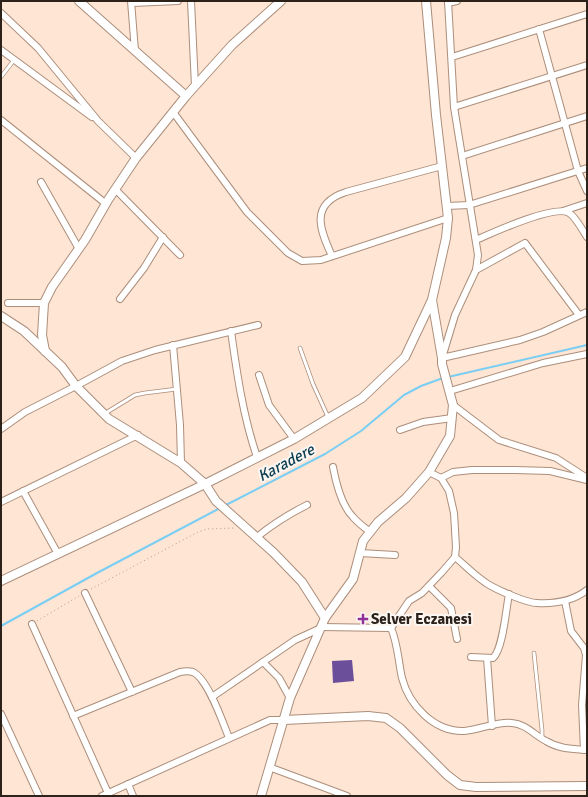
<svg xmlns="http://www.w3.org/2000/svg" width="588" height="797" font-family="Signika,sans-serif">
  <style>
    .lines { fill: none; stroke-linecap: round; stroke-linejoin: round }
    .stream { stroke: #7acef3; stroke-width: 2 }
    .building { fill: #6c4f9b }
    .service-casing { stroke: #ac8e7b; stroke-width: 4.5 }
    .minor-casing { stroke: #ac8e7b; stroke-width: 8 }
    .tertiary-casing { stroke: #ac8e7b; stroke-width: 10 }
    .path { stroke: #af9b8d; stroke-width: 1; stroke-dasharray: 1 3; stroke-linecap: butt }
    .service { stroke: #fff; stroke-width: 3 }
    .minor { stroke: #fff; stroke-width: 6 }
    .tertiary { stroke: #fff; stroke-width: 8 }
    .poi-dot { fill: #903099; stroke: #fcf6f2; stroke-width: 1.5 }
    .labels { text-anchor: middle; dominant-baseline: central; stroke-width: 4; stroke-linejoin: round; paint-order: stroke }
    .poi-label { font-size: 15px; font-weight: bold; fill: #2d221a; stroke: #fcf6f2; text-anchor: start }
    .water-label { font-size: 16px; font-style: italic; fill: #0d3f52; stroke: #fcf6f2 }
  </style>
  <rect width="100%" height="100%" fill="#fee5d4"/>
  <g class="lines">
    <g class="stream">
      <polyline points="448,377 587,345"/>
      <polyline points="224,506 325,454 361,431 404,395 421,386 443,378"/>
      <polyline points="1,626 97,573 220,508"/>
    </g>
  </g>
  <polygon class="building" points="352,660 354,681 333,683 332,661"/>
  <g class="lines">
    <defs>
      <g id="service">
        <polyline points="1,77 14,60"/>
        <polyline points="300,348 313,384 328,417"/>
        <polyline points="104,414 135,395 145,393 177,389"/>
        <polyline points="534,653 542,730 542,738"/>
      </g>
      <g id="minor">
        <polyline points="131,1 135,51"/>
        <polyline points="191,1 195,86"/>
        <polyline points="448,1 454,107 478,255 476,270 455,315 442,358 520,340 543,332 587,312"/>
        <polyline points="132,3 178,1"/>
        <polyline points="448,3 457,1"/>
        <polyline points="1,13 38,48 98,121 136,158"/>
        <polyline points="539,29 578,171 587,191"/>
        <polyline points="1,50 92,117"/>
        <polyline points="452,57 587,14"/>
        <polyline points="454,107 587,65"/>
        <polyline points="173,112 247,212 288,253 302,261 321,260 448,218"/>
        <polyline points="1,120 105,203"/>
        <polyline points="462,156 587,116"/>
        <polyline points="41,182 79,249"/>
        <polyline points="115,189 180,255"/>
        <polyline points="447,206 469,205 587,168"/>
        <polyline points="563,211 587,203"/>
        <path d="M476,240C492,233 555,204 569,213C575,216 583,231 587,237"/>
        <path d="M332,256C320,230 309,204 346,192L442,166"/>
        <polyline points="476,270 525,243 579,315"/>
        <polyline points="120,299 144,268 163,237"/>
        <polyline points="8,303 44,303"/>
        <path d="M231,331C237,374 243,416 257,457"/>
        <polyline points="173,345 180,425 181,463"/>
        <polyline points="259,375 269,405 294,439"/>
        <polyline points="450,391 543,363 587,354"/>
        <polyline points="453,405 499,440 556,458 587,478"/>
        <polyline points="1,429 25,412 76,386 122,361 155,350 258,325"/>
        <polyline points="400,430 423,422 452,418"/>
        <path d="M333,467C336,483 341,505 353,517C358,523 364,527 370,532"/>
        <polyline points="441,478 453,472 472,470 515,470 550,471 587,480"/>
        <polyline points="23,491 58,554"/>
        <polyline points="1,502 138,435"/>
        <path d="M257,537C273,524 289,514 307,505"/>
        <polyline points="360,553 395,555"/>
        <path d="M455,557C466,566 478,579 491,586C500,591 527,603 537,603C555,604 573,601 587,590"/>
        <polyline points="429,586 451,608 457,639"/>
        <polyline points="85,593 132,692"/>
        <polyline points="565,601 571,631 584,648 586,655 582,705 584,750"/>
        <polyline points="32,624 108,793"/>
        <path d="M321,627L391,628C398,644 398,660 402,678C409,705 434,732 464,731C479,730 498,721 512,723C526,724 534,735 546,741C559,749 572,749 587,750"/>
        <polyline points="391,628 409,601 422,593 442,572 455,557 456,547 454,513 449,491 441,478 429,472"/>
        <path d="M471,657L493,658C503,649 506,609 509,594"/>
        <polyline points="487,658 492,726"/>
        <polyline points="263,662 279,678 290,698"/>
        <polyline points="212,697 295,640 321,628"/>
        <polyline points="1,714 39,796"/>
        <path d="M73,716L180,672C185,671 189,671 193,672C208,679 223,723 229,738"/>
        <polyline points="269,767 347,796"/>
        <polyline points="128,784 133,796"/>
        <polyline points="102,796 270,720 284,720"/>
      </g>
      <g id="tertiary">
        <polyline points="79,1 186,96"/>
        <polyline points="1,316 24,331 62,367 76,386 109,419 181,463 205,484 216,501 274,553 302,582 325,618"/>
        <polyline points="45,351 42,335 44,303 52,287 85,240 108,200 136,158 186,96 232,45 281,1"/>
        <polyline points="1,581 205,484 294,439 362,398 405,357 432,300"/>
        <polyline points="284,720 368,716 386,718 400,728 447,775 460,785 476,787 587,786"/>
        <polyline points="261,796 290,698 325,618 353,579 363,541 378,522 406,498 429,472 450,436 453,405 442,364 442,358 432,300 446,238 448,218 436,115 426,1"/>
      </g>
    </defs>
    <use href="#service" class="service-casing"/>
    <use href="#minor" class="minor-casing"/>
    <use href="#tertiary" class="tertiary-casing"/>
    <g class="path">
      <polyline points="91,589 198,532 207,529 234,528"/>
      <polyline points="37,621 79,596"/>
    </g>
    <use href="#service" class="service"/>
    <use href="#minor" class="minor"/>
    <use href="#tertiary" class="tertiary"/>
  </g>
  <path class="poi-dot" d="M361 613h4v4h4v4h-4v4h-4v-4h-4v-4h4z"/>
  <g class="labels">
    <g class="poi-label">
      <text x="371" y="619">Selver Eczanesi</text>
    </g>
    <g class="water-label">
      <text transform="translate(286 463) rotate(-28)">Karadere</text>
    </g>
  </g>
  <rect width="588" height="797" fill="none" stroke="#2d221a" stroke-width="4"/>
</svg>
